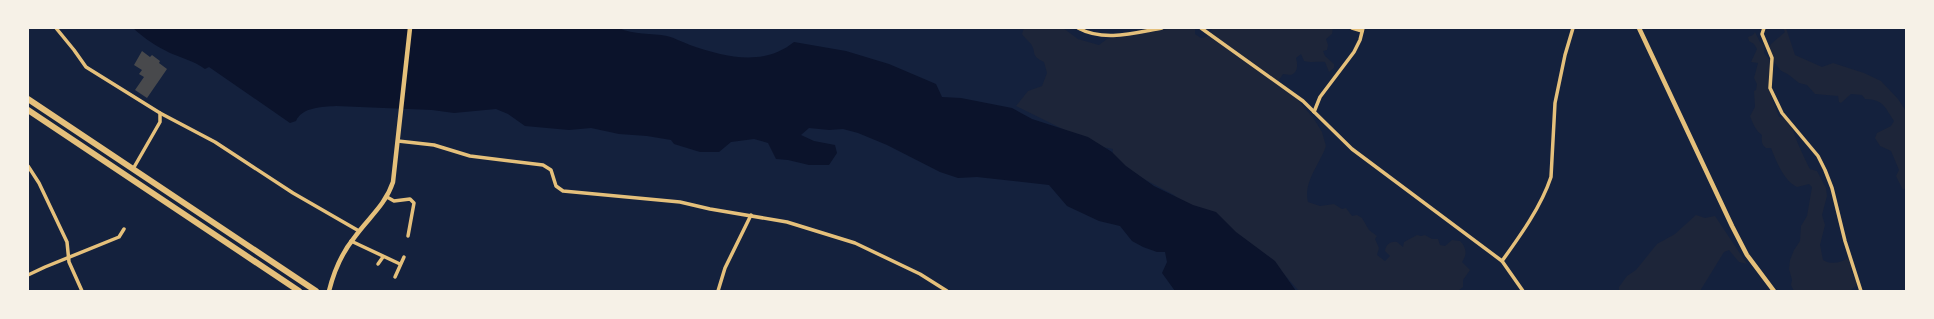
<svg xmlns="http://www.w3.org/2000/svg" width="1934" height="319" font-family="'Work Sans',sans-serif">
  <style>
    .green { fill: #1d2539 }
    .water { fill: #0b132b }
    .building { fill: #48494c }
    .lines { fill: none; stroke-linecap: round; stroke-linejoin: round }
    .minor { stroke: #e5c07b; stroke-width: 3.5 }
    .tertiary { stroke: #e5c07b; stroke-width: 4.5 }
    .trunk { stroke: #e5c07b; stroke-width: 6 }
  </style>
  <rect width="100%" height="100%" fill="#14213d"/>
  <g class="green">
    <path d="M1024,28H1063L1078,39L1099,45L1107,39L1175,28H1195V34L1201,38L1206,37L1213,28H1333L1332,34L1326,39L1328,45L1327,50L1323,51L1325,56L1334,64V68L1329,72L1325,62C1317,61 1312,63 1304,61L1301,54L1296,58C1298,65 1298,72 1291,75L1283,74L1277,83L1286,86L1314,119L1322,132L1326,146C1320,164 1303,182 1308,202L1320,206L1334,204L1342,209L1346,208L1352,216L1357,215L1362,218L1369,230L1377,236L1375,239L1379,248L1377,255L1385,261L1390,256L1385,251C1386,244 1391,241 1397,242L1403,247L1404,242L1417,235L1421,236L1425,235L1432,239H1438L1440,245L1445,246L1452,240L1460,241C1467,248 1467,255 1462,262L1470,270L1463,280V287L1458,291H1299L1281,271L1185,206L1174,195L1142,178L1112,159L1113,149L1097,146L1016,106L1028,91L1042,86L1047,73L1044,62C1030,55 1037,54 1031,44C1028,41 1024,37 1022,34Z"/>
    <path d="M1783,28H1786L1795,55L1822,67L1833,63L1864,73L1881,81L1898,99L1906,111V188L1903,190L1896,176L1899,170L1891,151L1880,146L1875,138L1877,133L1891,126L1894,121C1884,106 1884,100 1865,99L1862,95L1851,94L1841,103L1839,102L1838,96L1815,94L1807,85L1799,83L1789,75L1780,70L1767,52L1771,44L1785,32Z"/>
    <path d="M1755,32L1760,42L1765,46L1764,53L1773,64L1774,70L1770,93L1779,117H1786L1791,121C1791,131 1805,159 1810,169L1817,171L1826,188L1827,196L1822,215L1825,225L1820,245L1823,260C1831,265 1842,263 1849,257L1852,260L1851,271L1857,282L1856,286L1850,291H1794L1791,285L1792,280L1789,269L1790,260L1794,250L1800,241L1801,226L1807,216L1812,187L1809,184L1797,187C1784,181 1776,161 1771,148H1766C1762,145 1761,141 1762,135C1756,131 1753,124 1750,116L1755,107L1754,91L1756,90L1757,84L1754,78L1758,63L1751,62L1757,49L1754,44L1749,41L1748,37L1753,35Z"/>
    <polygon points="1696,215 1705,218 1715,216 1747,264 1739,262 1729,250 1724,252 1700,291 1619,290 1619,287 1627,276 1636,270 1657,244 1675,234"/>
  </g>
  <path class="water" d="M133,28H619C633,35 652,33 667,36C675,38 682,42 690,45C725,57 763,67 794,42L846,51L889,64L936,84L942,97L961,98L1012,108L1032,119L1088,137L1112,152L1126,166L1154,186L1193,205L1216,212L1236,232L1275,261L1296,291H1175L1162,273L1167,262L1165,252H1157L1143,247L1132,241L1120,226L1099,221L1067,206L1049,185L977,177L958,178L940,172L887,145L858,133L843,129L829,130L809,128L801,135L814,141L835,145L837,153L829,165H809L788,160L776,159L768,143L754,139L731,142L719,152H700L674,144L671,140L647,136L619,134L591,128L569,130L525,126L508,114L496,109L454,113L432,110L336,106C322,107 302,107 296,121L290,123L209,67L205,69C194,61 182,58 170,53C156,46 145,39 133,28Z"/>
  <polygon class="building" points="142,51 150,57 152,55 160,61 159,63 167,69 147,98 135,90 144,77 139,74 142,70 134,65"/>
  <g class="lines">
    <g class="minor">
      <polyline points="56,28 74,50 86,67 160,113 160,122 133,169"/>
      <path d="M1078,28C1104,42 1134,33 1162,28"/>
      <polyline points="1201,28 1303,101 1352,149 1502,261 1523,291"/>
      <polyline points="1352,28 1362,31"/>
      <polyline points="1764,28 1762,34 1772,58 1770,88 1782,113 1818,156 1825,170 1832,188 1845,241 1861,291"/>
      <polyline points="1314,112 1320,97 1354,52 1360,40 1363,28"/>
      <polyline points="160,113 215,142 293,193 359,231"/>
      <polyline points="398,141 434,145 470,156 543,165 551,170 556,186 563,191 680,202 710,209 787,222 855,243 920,274 947,291"/>
      <polyline points="28,166 39,183 67,242 69,262 82,291"/>
      <polyline points="387,197 394,201 410,199 414,203 408,236"/>
      <polyline points="351,241 400,264"/>
      <path d="M1502,261C1520,236 1541,207 1551,177L1555,103L1565,55L1573,28"/>
      <polyline points="378,264 383,257"/>
      <polyline points="28,275 45,267 119,237 124,229"/>
      <polyline points="395,277 404,257"/>
      <polyline points="718,291 725,268 751,215"/>
    </g>
    <g class="tertiary">
      <polyline points="1639,28 1732,226 1747,255 1774,291"/>
      <path d="M329,291C334,271 341,254 354,238C368,218 385,206 393,182L410,28"/>
    </g>
    <g class="trunk">
      <polyline points="28,99 316,291"/>
      <polyline points="28,110 299,291"/>
    </g>
  </g>
  <rect width="1934" height="319" fill="none" stroke="#f6f1e7" stroke-width="58"/>
</svg>
